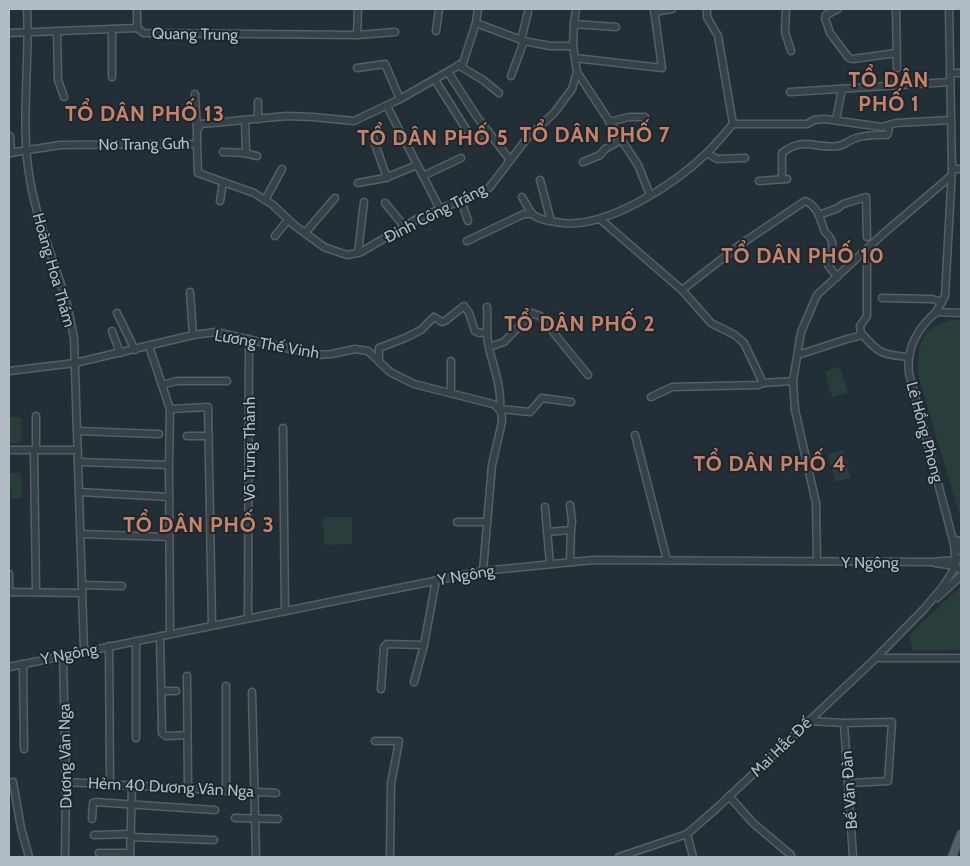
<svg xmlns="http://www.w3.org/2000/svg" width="970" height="866" font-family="Cabin,sans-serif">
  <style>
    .green { fill: #293d3a }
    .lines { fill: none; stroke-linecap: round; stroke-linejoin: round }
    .minor-casing { stroke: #555f66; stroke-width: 9 }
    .major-casing { stroke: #404a51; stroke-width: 10 }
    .minor { stroke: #374148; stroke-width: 6 }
    .major { stroke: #556068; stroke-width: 8 }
    .labels { text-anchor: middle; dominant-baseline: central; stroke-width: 4; stroke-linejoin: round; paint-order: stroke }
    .street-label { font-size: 16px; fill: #b2bcc4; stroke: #1c262d }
    .district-label { font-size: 21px; font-weight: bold; letter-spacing: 1px; fill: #c98167; stroke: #1c262d }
  </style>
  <rect width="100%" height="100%" fill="#232f37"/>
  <g class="green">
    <path d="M951,320H961V519L918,376C918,345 919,329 951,320Z"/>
    <polygon points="840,367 848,393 832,397 825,371"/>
    <rect x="9" y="417" width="12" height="26"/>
    <polygon points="843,450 851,478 835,482 828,454"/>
    <polygon points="10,473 21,473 22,498 11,498"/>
    <polygon points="323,517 352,517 352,544 324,545"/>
    <polygon points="961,586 961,650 913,651 909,635"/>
  </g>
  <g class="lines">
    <defs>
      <g id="minor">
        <path d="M27,9C30,65 20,125 30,180C37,221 53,258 65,297C69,310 71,324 74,338L84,651"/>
        <polyline points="137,9 137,28"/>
        <polyline points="707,9 707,17 718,36 733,124"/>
        <polyline points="786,9 785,32 791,51"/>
        <polyline points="838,9 826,15 825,18 830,33 849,58 853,59 896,53"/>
        <polyline points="896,9 897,68"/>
        <polyline points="654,12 672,9"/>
        <polyline points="476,23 524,41 550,46 573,46"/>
        <polyline points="574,24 616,27"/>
        <polyline points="57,31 58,80 64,97"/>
        <polyline points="436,31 439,9"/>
        <polyline points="9,33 137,28 144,33 357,35 358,9"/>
        <polyline points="357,35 395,32"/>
        <polyline points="521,40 528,12"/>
        <polyline points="575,58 662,68 654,9"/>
        <polyline points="458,65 483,80 499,93"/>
        <polyline points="357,68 385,64 400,99"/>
        <polyline points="448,72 477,117 510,160"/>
        <polyline points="577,72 638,165 650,195"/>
        <polyline points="950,73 961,73"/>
        <polyline points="511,76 524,41"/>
        <polyline points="112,77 112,29"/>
        <polyline points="435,80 473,140 488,131"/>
        <polyline points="790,92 950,82"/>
        <polyline points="195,94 197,130"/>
        <polyline points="387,106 440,209"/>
        <polyline points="258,119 258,102"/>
        <polyline points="245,120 246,153"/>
        <polyline points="836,120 842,89"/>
        <polyline points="609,122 629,117 645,117"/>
        <polyline points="10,136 11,153"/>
        <polyline points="373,138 387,178"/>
        <polyline points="197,144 198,173 254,193 273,205 294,225 324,247 347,255 361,252 417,219 489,188 528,137 554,113 572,89 577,72 573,46 574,24 576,9"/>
        <polyline points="223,152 244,153 257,156"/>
        <polyline points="9,153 60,145 197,144 197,130 201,124 287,116 313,117 354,121 400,99 463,63 476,23 478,9"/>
        <polyline points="707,153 717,159 745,158"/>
        <polyline points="583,162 600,155 605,149 621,140"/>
        <polyline points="952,169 961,169"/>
        <polyline points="423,176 461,158"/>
        <path d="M782,179V153C803,136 816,149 838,146C845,145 849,140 856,138C862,136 880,134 887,135L888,133L889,125"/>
        <polyline points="540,180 551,221"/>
        <polyline points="759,181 787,179"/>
        <polyline points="358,183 385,178 417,165"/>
        <path d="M522,197C526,203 529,212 535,216C541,220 549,221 556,222C603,232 675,184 708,152C717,143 725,133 733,124H807L814,120L825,119L882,127L896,123L951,120"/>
        <polyline points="265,200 282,169"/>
        <polyline points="461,200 468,221"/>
        <polyline points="220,201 223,182"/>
        <polyline points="385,203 405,227"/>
        <polyline points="819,215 838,208 843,204 866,197 867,237"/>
        <polyline points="600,219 682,290 711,323 735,335 744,343 763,383"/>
        <polyline points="305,233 335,198"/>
        <polyline points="275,236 288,220"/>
        <polyline points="467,241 524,214 532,214"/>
        <polyline points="358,253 364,202"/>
        <path d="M682,290L741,244L805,201C818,206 820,219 825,232C836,242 833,249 827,260L828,265L837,277"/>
        <polyline points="190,292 193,335"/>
        <polyline points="882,298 932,299 942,302"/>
        <path d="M487,307C488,319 486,331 488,343C492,365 502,385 500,409L530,412L542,398L571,402"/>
        <polyline points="936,312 961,313"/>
        <polyline points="117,313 135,350"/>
        <polyline points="935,314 945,296 952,169 949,9"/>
        <polyline points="112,331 120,353"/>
        <polyline points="861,334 860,326 867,316 867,249"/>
        <polyline points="149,346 170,409 169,465 170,634"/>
        <polyline points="489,347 504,342 532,313 540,316 588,375"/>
        <path d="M798,355L847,339L863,335C879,354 884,355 909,357"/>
        <polyline points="379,361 379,348 405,338 421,330 434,317 442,322 445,321 464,306 469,313 475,331 479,333 487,332"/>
        <polyline points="451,361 451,393"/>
        <path d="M9,371L75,363L193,335L216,332L317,355L332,354L355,349L368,351L390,372L414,384L493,404C501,408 502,414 502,422L492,465L483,571"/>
        <polyline points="162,385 177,381 227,381"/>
        <polyline points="651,397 672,387 758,385 763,383 793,381"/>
        <polyline points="170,409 208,407 212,625"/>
        <polyline points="36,416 36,451"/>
        <polyline points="283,428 285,611"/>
        <polyline points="77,431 159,434"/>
        <polyline points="635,435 667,560"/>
        <polyline points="187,436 209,436"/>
        <polyline points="9,450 78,450"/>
        <polyline points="34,451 36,592"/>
        <polyline points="78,462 169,465"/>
        <polyline points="79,492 169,497"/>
        <polyline points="570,505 572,521 571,530"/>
        <polyline points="545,507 550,564"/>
        <polyline points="457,522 487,522"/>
        <polyline points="547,532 571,530 570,562"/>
        <polyline points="80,534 169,537"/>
        <polyline points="957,540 961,552"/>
        <polyline points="817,561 816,503 795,410 793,381 801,332 817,295 883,234 951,176"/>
        <polyline points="935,563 956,566 961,570"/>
        <polyline points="9,574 9,592"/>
        <polyline points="82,585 122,586"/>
        <polyline points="9,592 82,593"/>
        <polyline points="937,598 961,576"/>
        <polyline points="248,618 249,339"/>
        <polyline points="160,636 162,733 166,736 187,735"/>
        <polyline points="109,646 110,784"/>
        <polyline points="63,655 66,782 65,857"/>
        <polyline points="876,658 961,658"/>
        <polyline points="23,664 24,749"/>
        <polyline points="9,667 483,571 593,560 931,562 956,560 961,558"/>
        <polyline points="187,676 188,788"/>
        <polyline points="414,682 424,645 436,580"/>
        <polyline points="226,686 226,791"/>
        <polyline points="381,689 384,647 387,644 424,645"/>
        <polyline points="161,691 176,691"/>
        <polyline points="252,692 256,857"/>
        <polyline points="808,721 844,723 892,722 888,781 849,783"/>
        <polyline points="844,723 853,857"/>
        <polyline points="136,738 136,641"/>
        <polyline points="375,741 399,741 391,784 390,857"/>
        <polyline points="13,782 21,828 29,857"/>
        <polyline points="66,782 276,793"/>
        <polyline points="729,796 753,823 791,855 791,857"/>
        <polyline points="235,818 278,819"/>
        <polyline points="92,819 93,803 95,802 215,810"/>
        <polyline points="687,834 693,857"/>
        <polyline points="94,835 131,834"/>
        <polyline points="131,837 214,840"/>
        <polyline points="99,853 130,853"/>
        <polyline points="130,857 132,785"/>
        <path d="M619,857L687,834L718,807L876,658L925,608L944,585L956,566L954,544L909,373C906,348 918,328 936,312"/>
      </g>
      <polyline id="major" points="952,857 961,834"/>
    </defs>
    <use href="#minor" class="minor-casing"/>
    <use href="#major" class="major-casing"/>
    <use href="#minor" class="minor"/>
    <use href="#major" class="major"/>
  </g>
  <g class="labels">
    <g class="street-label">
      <text transform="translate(195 34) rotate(1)">Quang Trung</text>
      <text transform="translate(144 144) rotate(-1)">Nơ Trang Gưh</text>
      <text transform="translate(435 213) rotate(-27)">Đinh Công Tráng</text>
      <text transform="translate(54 270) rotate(74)">Hoàng Hoa Thám</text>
      <text transform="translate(267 344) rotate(10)">Lương Thế Vinh</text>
      <text transform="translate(925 432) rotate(75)">Lê Hồng Phong</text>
      <text transform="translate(249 449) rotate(-90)">Võ Trung Thành</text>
      <text x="870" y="562">Y Ngông</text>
      <text transform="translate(466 575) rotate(-10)">Y Ngông</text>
      <text transform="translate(69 654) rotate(-11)">Y Ngông</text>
      <text transform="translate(781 747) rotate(-44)">Mai Hắc Đế</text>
      <text transform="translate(65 756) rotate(-91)">Dương Vân Nga</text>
      <text transform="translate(171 787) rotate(3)">Hẻm 40 Dương Vân Nga</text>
      <text transform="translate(849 790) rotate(-94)">Bế Văn Đàn</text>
    </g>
    <g class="district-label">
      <text x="889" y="79">TỔ DÂN<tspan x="889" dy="24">PHỐ 1</tspan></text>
      <text x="145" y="113">TỔ DÂN PHỐ 13</text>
      <text x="595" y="134">TỔ DÂN PHỐ 7</text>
      <text x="433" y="137">TỔ DÂN PHỐ 5</text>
      <text x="803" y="255">TỔ DÂN PHỐ 10</text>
      <text x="580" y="323">TỔ DÂN PHỐ 2</text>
      <text x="770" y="463">TỔ DÂN PHỐ 4</text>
      <text x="199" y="524">TỔ DÂN PHỐ 3</text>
    </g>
  </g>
  <rect width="970" height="866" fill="none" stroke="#b2bcc4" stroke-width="20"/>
</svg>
